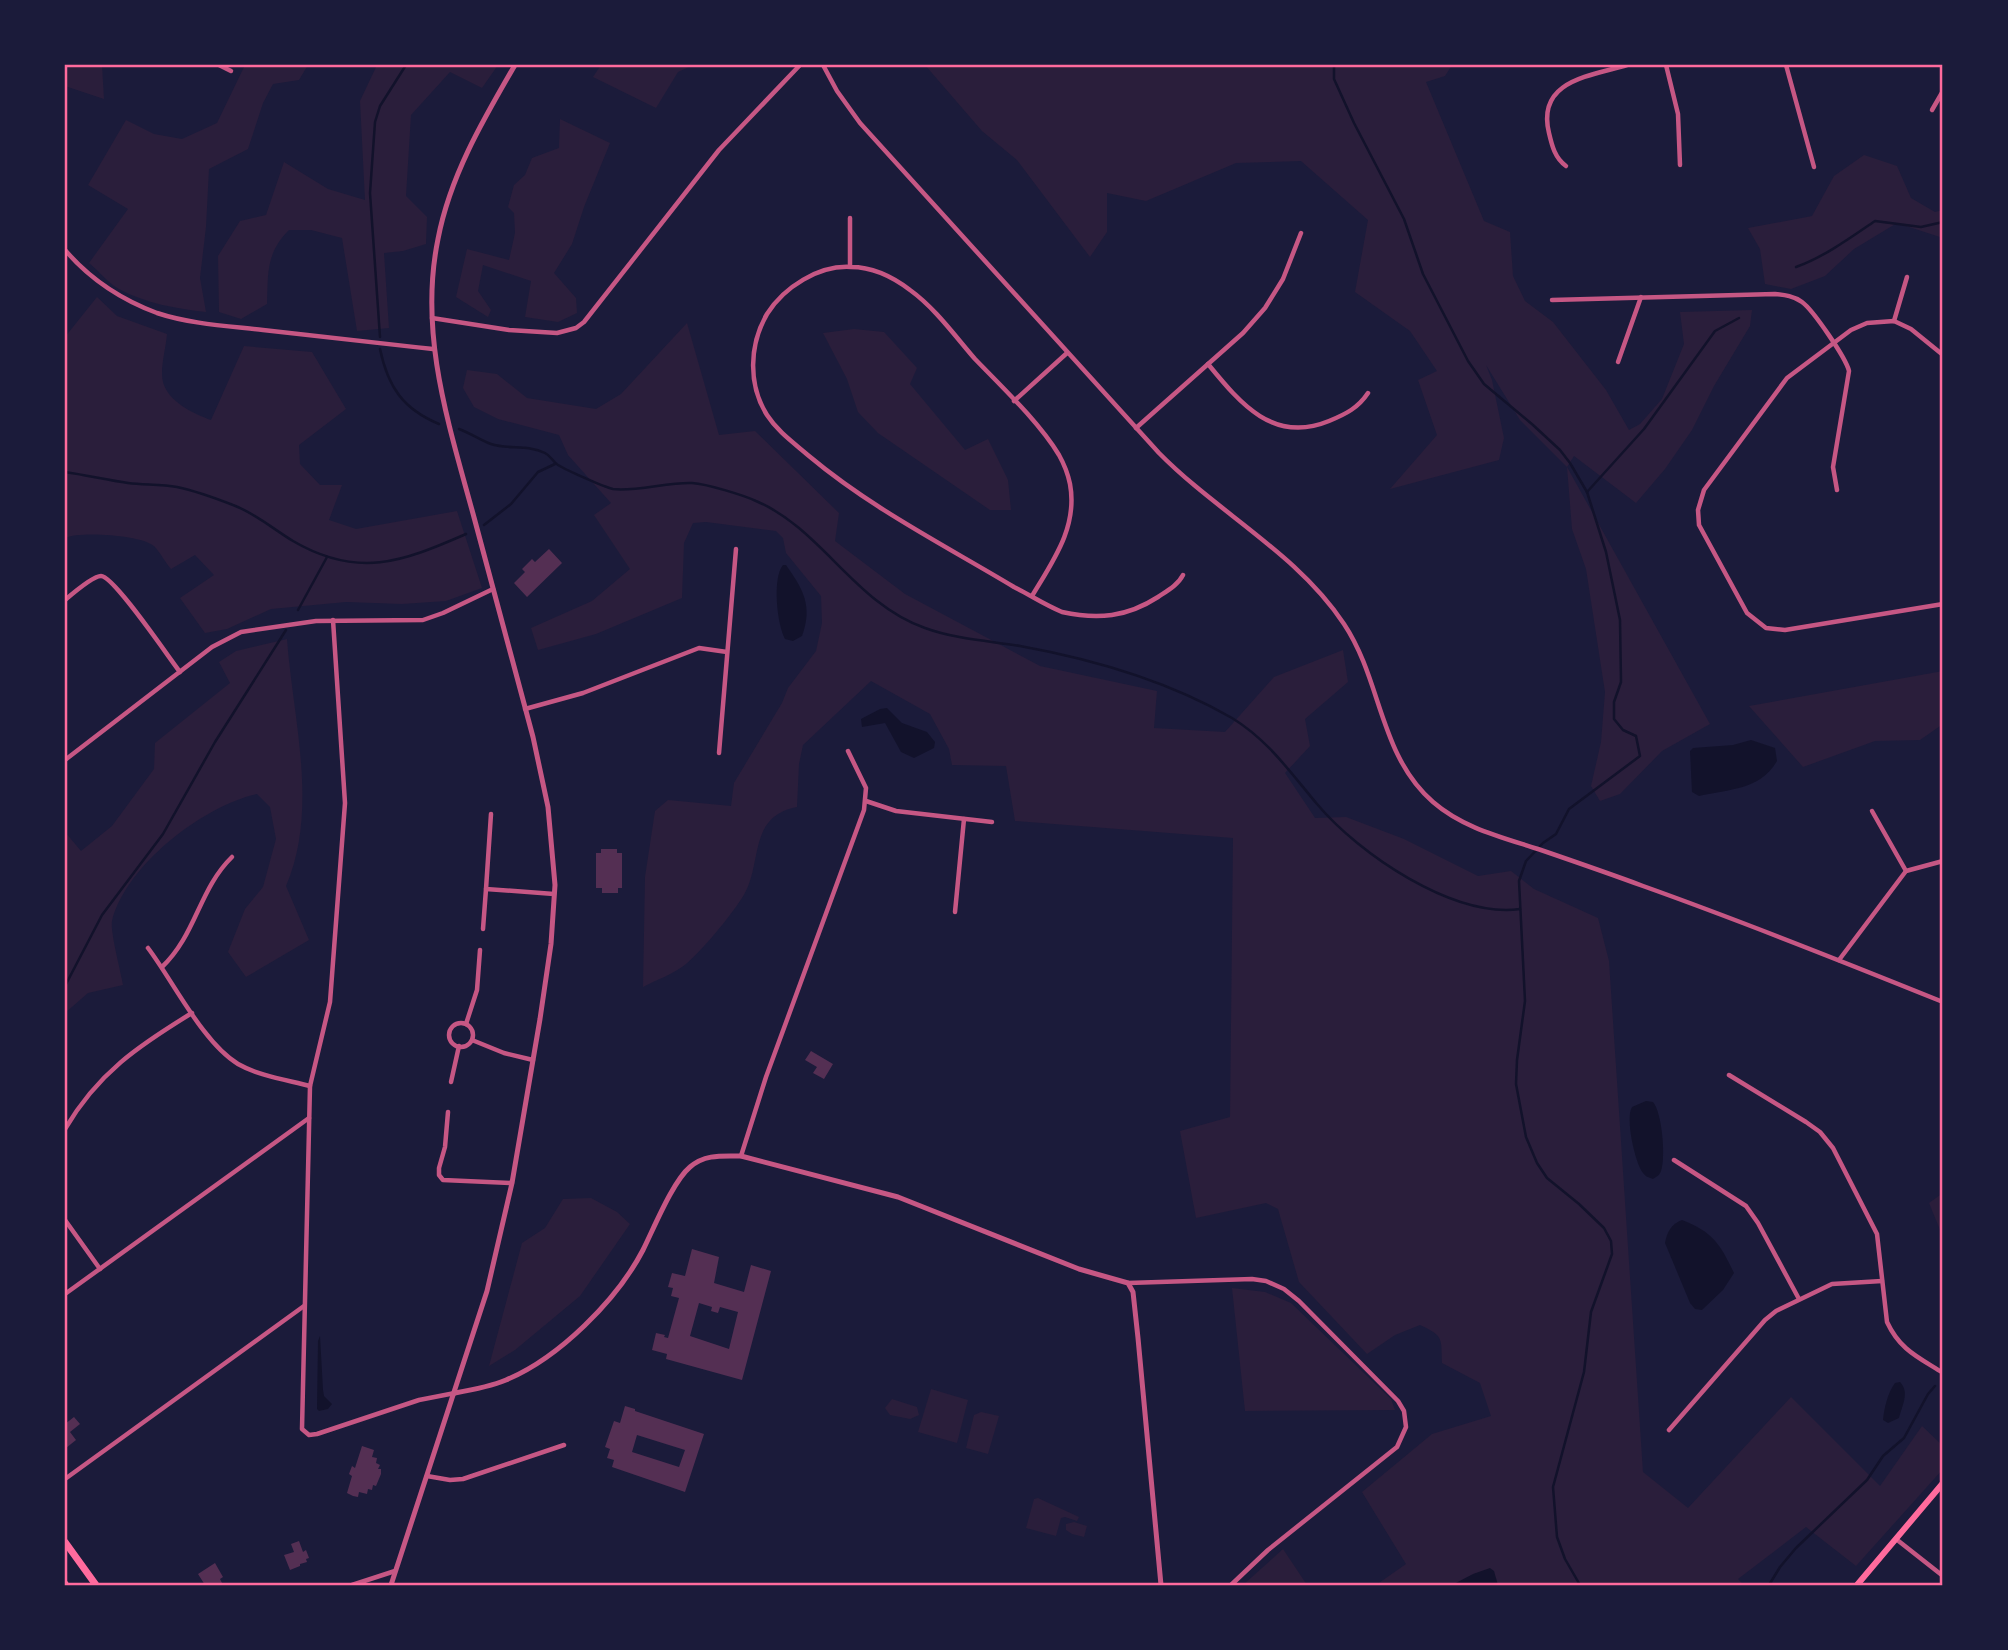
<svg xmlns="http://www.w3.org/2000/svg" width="2008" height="1650" font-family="'Noto Serif',serif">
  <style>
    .green { fill: #2a1e3b }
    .water { fill: #12122b }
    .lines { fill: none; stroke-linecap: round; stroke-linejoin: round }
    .stream { stroke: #12122b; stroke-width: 2.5 }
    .building { fill: #542f53; fill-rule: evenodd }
    .minor { stroke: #c65784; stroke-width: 4.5 }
    .tertiary { stroke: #c65784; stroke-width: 5 }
    .secondary { stroke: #ff6b9d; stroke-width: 6 }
    .primary { stroke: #ff6b9d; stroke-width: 7 }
    .neatline { fill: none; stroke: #ff6b9d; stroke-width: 2.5 }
  </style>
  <rect width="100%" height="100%" fill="#1b1b3a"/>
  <g class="green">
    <polygon points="65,65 102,65 104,99 65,86"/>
    <path d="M245,65H308L299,80L273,84L263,103L248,149L209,169L206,227L200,278L206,312C177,309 145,303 119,289C108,283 99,271 89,263L128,209L88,185L126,120L154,134L182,139L217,123Z"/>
    <path d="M377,65H498L482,88L450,72L411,115L406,196L427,217L426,244L403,251L384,253L389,328L357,331L342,238L311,230H289C266,253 268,273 267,304L241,319L219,312L218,256L240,221L266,215L284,162L328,189L365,200L360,101Z"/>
    <polygon points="601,65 693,65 678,72 656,108 593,77"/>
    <polygon points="925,65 1452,65 1445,76 1426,82 1484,221 1510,232 1513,276 1525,301 1553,322 1606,390 1629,430 1640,424 1662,399 1684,344 1680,312 1752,310 1750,326 1714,386 1692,430 1665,469 1636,503 1574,456 1567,467 1710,724 1662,751 1620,794 1600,801 1591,786 1601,742 1605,692 1586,569 1572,529 1567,467 1520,420 1486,365 1492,380 1504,438 1499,460 1390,489 1437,435 1418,380 1437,371 1410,331 1355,292 1368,220 1301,161 1236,163 1146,201 1107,193 1107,232 1090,257 1017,160 982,131"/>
    <polygon points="560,119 610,143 584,207 572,244 554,273 576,298 577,313 558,322 525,317 531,281 483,265 478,291 491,310 488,317 456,297 467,249 509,260 515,233 514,213 508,207 514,185 525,175 532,158 559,148"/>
    <polygon points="1864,155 1897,166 1911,198 1935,212 1943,210 1943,238 1897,223 1854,249 1825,276 1791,289 1765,284 1760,249 1748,228 1812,216 1834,176"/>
    <path d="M97,297L117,316L167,334C166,347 162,360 162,373C161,399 192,413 211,420L244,346L312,352L346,409L299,445L300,464L320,485H342L329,520L356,529L457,511L482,588L446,601L402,604L346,602L271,609L227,629L205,633L180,598L214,575L195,555L171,569C165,562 160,552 154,546C141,535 80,531 65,538V337Z"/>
    <path d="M687,323L719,435L755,431L839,513L835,541L905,594L1040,666L1157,691L1154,728L1225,732L1274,677L1343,650L1348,682L1305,719L1310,746L1285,773L1315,818L1346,817L1404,839L1478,876L1511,871L1534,889L1598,918L1609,961L1643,1472L1688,1508L1791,1397L1880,1486L1922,1426L1943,1446V1469L1856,1566L1806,1527L1738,1579L1744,1585H1376L1406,1564L1362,1492L1432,1434L1491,1416L1480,1383L1442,1363C1441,1338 1444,1336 1420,1325L1395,1335L1367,1354L1299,1282L1278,1209L1266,1203L1196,1218L1180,1131L1230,1117L1233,838L1015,821L1006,766L952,765L949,749L930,714L871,681L803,745L799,764L797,807C746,817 764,865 742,898C728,919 705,947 686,964C674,974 656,980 643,987L645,877L655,811L668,800L731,806L734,783L782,703L788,688L816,651L822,623L821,596L786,553L783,538L776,531L706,522L693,523L684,543L682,598L596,634L538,650L531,628L592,601L630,569L594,515L611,503L568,455L559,435L498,419L474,407L463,388L467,370L497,374L527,398L596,409L621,394Z"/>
    <polygon points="854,329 884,332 917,368 910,384 965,450 988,439 1008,480 1011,510 990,510 878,433 858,412 847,379 823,333"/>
    <path d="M287,639C293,720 319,809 286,886L309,940L246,977L228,952L245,909L263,887L276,839L270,807L257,794C203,806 126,865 112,921C110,932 121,972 123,985L88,993L65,1013V832L81,851L112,826L154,769L155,743L230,683L219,662L236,651Z"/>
    <polygon points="1943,671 1943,724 1920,740 1875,741 1803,767 1749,706"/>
    <polygon points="1943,1193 1943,1237 1929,1203"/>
    <polygon points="591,1198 617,1212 630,1224 580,1296 515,1350 489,1366 522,1243 545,1228 563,1199"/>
    <polygon points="1232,1288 1265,1292 1291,1303 1391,1399 1395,1410 1245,1411"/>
    <polygon points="931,1389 968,1400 957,1443 918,1432"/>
    <polygon points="892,1399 917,1407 919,1415 910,1419 890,1415 885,1408"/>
    <polygon points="981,1412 999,1416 988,1454 966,1448 974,1415"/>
    <polygon points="1038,1498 1079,1517 1077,1521 1065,1517 1061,1518 1056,1536 1026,1528 1034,1499"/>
    <polygon points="1074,1522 1087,1526 1084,1537 1072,1534 1066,1530 1066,1524"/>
    <polygon points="1283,1549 1307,1585 1243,1585"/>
  </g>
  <g class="water">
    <path d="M783,565H786C803,589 813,606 802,636L793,641L785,639C777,625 772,578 783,565Z"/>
    <polygon points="887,708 902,723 927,732 935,742 934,748 914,758 901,752 885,723 862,727 861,719 880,709"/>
    <path d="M1751,740L1775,748L1777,761C1760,790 1730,789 1699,796L1692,792L1690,751L1693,748L1733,745Z"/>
    <path d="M1646,1101L1653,1102C1662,1112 1666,1158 1661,1171C1659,1176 1657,1176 1653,1179C1648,1177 1646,1177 1643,1173C1635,1163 1625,1118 1632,1107Z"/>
    <path d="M1682,1220C1713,1232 1720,1244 1734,1273L1723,1290L1702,1310L1695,1309L1690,1303L1665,1243C1667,1232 1671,1224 1682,1220Z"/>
    <polygon points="320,1336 323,1390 324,1396 332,1404 328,1409 319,1411 317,1409 318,1341"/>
    <path d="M1900,1382C1910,1392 1902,1406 1899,1418L1888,1423L1883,1420C1884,1408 1888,1392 1895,1383Z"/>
    <polygon points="1490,1568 1494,1571 1498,1585 1452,1585 1473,1574"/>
  </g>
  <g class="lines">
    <g class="stream">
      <polyline points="1334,65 1334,79 1354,123 1404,219 1423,274 1468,361 1484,384 1533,425 1560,450 1570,463 1587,492 1606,552 1620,620 1621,682 1614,702 1614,719 1623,730 1636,736 1640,756 1569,809 1556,834 1543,843 1526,861 1519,881 1525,1001 1517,1060 1516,1084 1526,1137 1537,1163 1547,1178 1579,1204 1604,1228 1611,1241 1612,1254 1591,1312 1584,1372 1553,1487 1557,1537 1565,1559 1580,1585"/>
      <path d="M1796,267C1824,257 1850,238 1875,221L1921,227L1943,222"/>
      <polyline points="380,337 370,193 375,122 380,106 406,65"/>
      <path d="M380,349C388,387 403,409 439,424"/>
      <path d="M459,429C470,433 482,441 491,444C509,450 527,444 545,453C551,456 552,461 558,465C566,470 604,487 613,489C634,492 669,482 692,483C707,484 743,495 756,501C822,529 854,603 925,628C955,639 989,641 1020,646C1092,659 1168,681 1232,718C1268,740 1290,772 1317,804C1359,854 1453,918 1520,909"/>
      <path d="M65,472C86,475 107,480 128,483C144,485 161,484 177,487C196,491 215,498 233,505C255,513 273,529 293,541C358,579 402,562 466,534"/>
      <polyline points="1587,492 1644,429 1715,331 1739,318"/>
      <polyline points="484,525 511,504 538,472 555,464"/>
      <polyline points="298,610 327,557"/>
      <polyline points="65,986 102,915 163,834 215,742 286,630"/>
      <polyline points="1769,1585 1780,1567 1796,1548 1867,1480 1883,1456 1904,1438 1928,1394 1935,1386"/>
    </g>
  </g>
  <g class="building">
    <polygon points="549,549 562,563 527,597 514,583 525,572 522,569 532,559 535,562"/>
    <polygon points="601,849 617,849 617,853 622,853 622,888 618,888 618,893 602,893 602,888 596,888 596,853 601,853"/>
    <polygon points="811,1051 833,1064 824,1079 813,1073 817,1067 805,1060"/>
    <path d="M692,1249L719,1257L714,1283L744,1292L751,1265L771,1271L742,1380L666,1359L667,1354L652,1350L656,1333L665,1335L664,1337L668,1338L679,1298L671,1296L673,1288L668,1287L672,1273L685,1276ZM699,1303L712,1307L711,1311L718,1313L720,1307L738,1312L729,1349L690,1336Z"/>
    <path d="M625,1406L635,1409V1411L704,1434L685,1492L612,1467L614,1460L607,1458L610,1449L605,1447L614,1421L620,1423ZM637,1435L685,1450L679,1467L632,1452Z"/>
    <polygon points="74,1417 80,1424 70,1432 76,1440 66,1448 65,1424"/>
    <polygon points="362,1446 374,1450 372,1457 377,1458 376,1463 380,1465 378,1469 381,1469 381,1474 376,1486 373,1485 372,1490 368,1489 367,1494 359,1492 358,1497 353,1496 347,1493 352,1476 349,1474 352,1466 355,1468"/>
    <polygon points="299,1541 303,1552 306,1550 309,1558 306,1559 307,1562 300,1564 300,1566 290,1570 284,1555 294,1552 291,1544"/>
    <polygon points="215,1563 223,1577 220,1579 223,1585 205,1585 198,1574"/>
  </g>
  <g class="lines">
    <g class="minor">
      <polyline points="219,65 231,71"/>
      <path d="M823,65L837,91L860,123L1159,453C1218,513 1297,553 1344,624C1382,681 1379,755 1433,802C1463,828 1501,837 1538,849C1573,861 1608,873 1643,886C1744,922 1844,962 1943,1002"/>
      <polyline points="1666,65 1678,114 1680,165"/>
      <polyline points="1786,65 1814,167"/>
      <polyline points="1932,110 1943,91"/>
      <path d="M1566,166C1555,158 1552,146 1549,133C1536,80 1591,76 1627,65"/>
      <polyline points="850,218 850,266"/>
      <path d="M65,250C89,278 122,300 157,313C190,324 228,326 263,330C319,336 376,343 433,349"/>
      <path d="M1552,300L1775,294C1785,295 1794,296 1802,302C1813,310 1846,358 1849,371L1833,467L1837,490"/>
      <polyline points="432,318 509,330 557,333 576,328 584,322 719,150 800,65"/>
      <polyline points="1894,321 1907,277"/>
      <polyline points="1943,355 1911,329 1894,321 1867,323 1851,330 1787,378 1704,490 1698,510 1699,525 1747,613 1766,628 1785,630 1943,604"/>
      <polyline points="1618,362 1641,297"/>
      <path d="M1208,364C1240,403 1273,444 1329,421C1346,414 1358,408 1368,393"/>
      <polyline points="1014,401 1067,353"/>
      <polyline points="1136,428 1243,333 1265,308 1283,279 1301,233"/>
      <path d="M1032,596C1053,561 1078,527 1070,484C1068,474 1064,464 1059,455C1039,422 1002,387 975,359C955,336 935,308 910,290C893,277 873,267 851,267C819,265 784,287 767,314C749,345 748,385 767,415C778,432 794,443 809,456C871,508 944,545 1014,587C1030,595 1045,605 1062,612C1098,620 1127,617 1158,597C1167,591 1178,585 1183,575"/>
      <path d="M65,600C72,594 93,576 101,576C114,576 169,658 180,672"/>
      <polyline points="333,620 345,803 330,1002 310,1086 302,1429 309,1435 317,1434 419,1400 455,1393"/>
      <polyline points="525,709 583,693 699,648 727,652"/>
      <polyline points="719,753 736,549"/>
      <polyline points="65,760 212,647 241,632 316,621 423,620 443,613 493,589"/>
      <polyline points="866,801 896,811 992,822"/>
      <polyline points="1872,811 1906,871"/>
      <polyline points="491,814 486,889 554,894"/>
      <polyline points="955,912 964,819"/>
      <polyline points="483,929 486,889"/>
      <path d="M148,948C173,981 203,1043 238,1064C259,1076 287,1080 310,1086"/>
      <polyline points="1839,960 1906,871 1943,861"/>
      <path d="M162,967C196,935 199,889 232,857"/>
      <circle cx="461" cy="1035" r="12"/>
      <polyline points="466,1024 477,990 480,950"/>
      <polyline points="472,1040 504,1053 533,1060"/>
      <path d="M1729,1075L1806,1122L1820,1132L1833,1148L1877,1234L1887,1322C1900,1350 1918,1357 1943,1373"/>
      <polyline points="451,1082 459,1046"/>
      <polyline points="448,1112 445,1147 439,1168 439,1175 443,1180 512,1183"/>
      <path d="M65,1129C98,1073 138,1046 192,1013"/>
      <polyline points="741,1156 766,1077 864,810 866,788 848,751"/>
      <polyline points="1674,1160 1746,1206 1758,1223 1799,1299"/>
      <polyline points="65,1220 100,1269"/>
      <polyline points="1128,1283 1252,1279 1266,1281 1284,1289 1299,1301 1398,1401 1404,1411 1406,1427 1397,1447 1268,1550 1231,1585"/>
      <polyline points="65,1294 309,1118"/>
      <polyline points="1669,1430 1765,1320 1776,1311 1832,1284 1882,1281"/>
      <polyline points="427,1476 450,1480 463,1479 564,1445"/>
      <polyline points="65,1479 304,1306"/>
      <polyline points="1896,1539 1943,1576"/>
      <polyline points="352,1585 395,1571"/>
    </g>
    <g class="tertiary">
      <path d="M455,1393C472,1390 489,1387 506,1380C559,1358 617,1300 643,1250C654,1228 673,1181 690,1167C705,1154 722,1156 741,1156L898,1197L1079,1269L1128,1283L1133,1292L1138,1338L1161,1585"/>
      <path d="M391,1585L487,1291L512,1183L540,1019L551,944L555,885L548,807L533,737C513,665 494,593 475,521C450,428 418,336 438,239C450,176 483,120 515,65"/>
    </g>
    <polyline class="secondary" points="1857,1585 1943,1483"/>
    <g class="primary">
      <polyline points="65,1542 96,1585"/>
      <polyline points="65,1584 65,1585"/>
    </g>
  </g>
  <rect width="2008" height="1650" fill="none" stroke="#1b1b3a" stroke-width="133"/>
  <rect x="66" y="66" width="1875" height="1518" class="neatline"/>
</svg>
